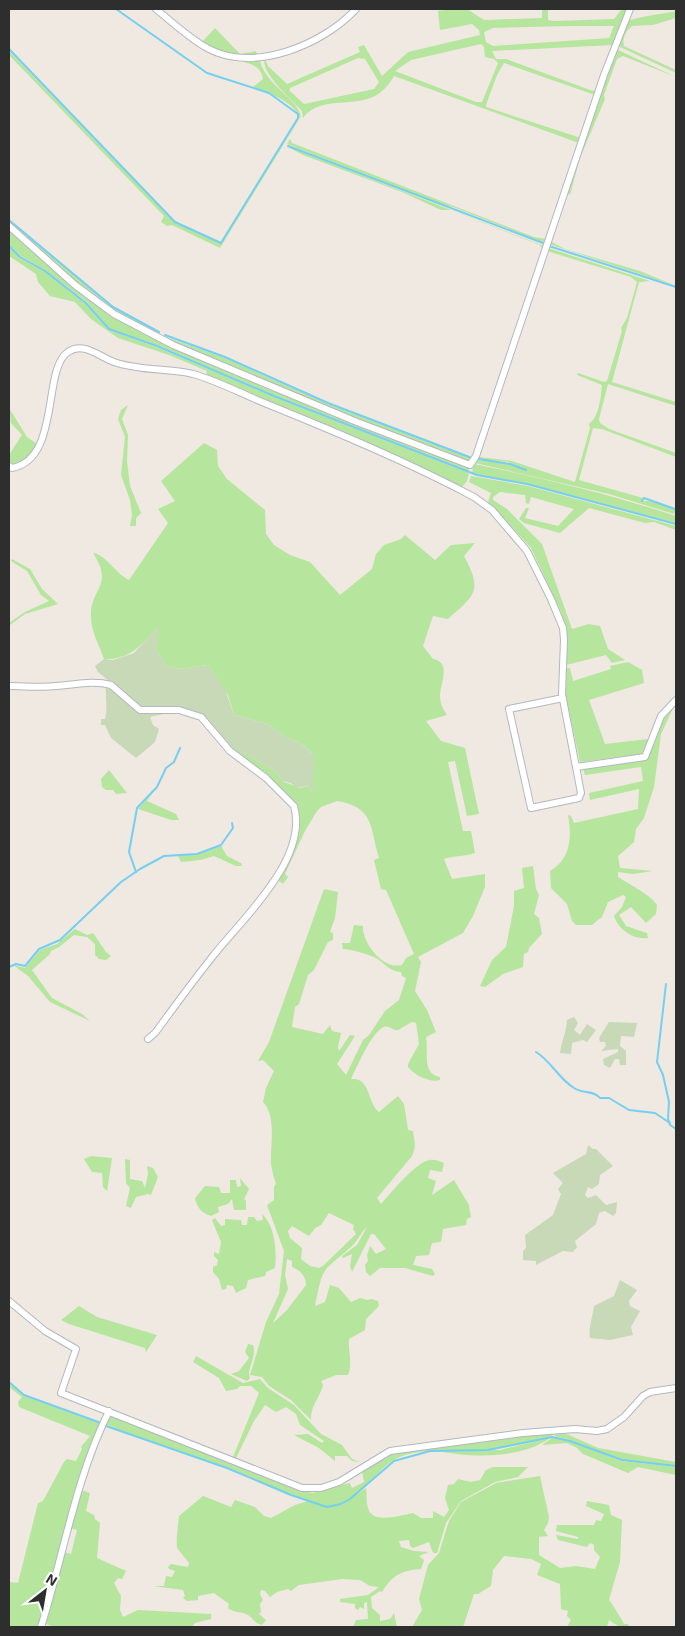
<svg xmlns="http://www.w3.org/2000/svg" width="685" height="1636" font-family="'Exo 2',sans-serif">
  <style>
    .green { fill: #b6e59e; fill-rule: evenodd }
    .cemetery { fill: #c8d9b8 }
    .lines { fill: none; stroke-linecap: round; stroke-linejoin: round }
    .stream { stroke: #75cff0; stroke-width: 2 }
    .street-casing { stroke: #b4b7c1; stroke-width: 8 }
    .street { stroke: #fff; stroke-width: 6 }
  </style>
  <rect width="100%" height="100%" fill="#efe9e1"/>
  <g class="green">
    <path d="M453,9H467L484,20L542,18V9H548V20L554,21L614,19L622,9H628L613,45L492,51L496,59H506L590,90L596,91L595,95L504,63L497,75L486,105V107L581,138L579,143L394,76C391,81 387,87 382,91C360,111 321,93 303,118L302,111C293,101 259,71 265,59L268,66L287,84L360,52L358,47L364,45L382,76L408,52L480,35L479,30L472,24L440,30L438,11ZM569,26H614L609,38L493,46L486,42L484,32L493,28ZM481,44L484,47L485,57L494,59L498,63L482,102H476L395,71L411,60ZM358,58L365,59L379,82L374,89L304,104L290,91V88Z"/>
    <path d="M676,11V18L653,25L632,26C626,31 622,38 624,46L676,70V73L620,47L618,44C620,38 622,26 627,22C629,18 668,13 676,11Z"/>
    <polygon points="215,28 240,54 256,51 258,58 221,52 202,42"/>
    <polygon points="618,50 676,77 623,56 617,59 604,95 605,99 580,158 570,195 566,193 616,51"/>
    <path d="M9,51L175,222L221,243L299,117C296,103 265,91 253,87L263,79C261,62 243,64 232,57L260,61C266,85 297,98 301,116L220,248L172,225L167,226L161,222L164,216L9,55Z"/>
    <polygon points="290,139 292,143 534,237 547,239 545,243 453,207 439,204 287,144"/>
    <polygon points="286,146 544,246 543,250 540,245 451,210 441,210 402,192 303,155"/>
    <polygon points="9,221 113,307 159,333 115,313 75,284 9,224"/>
    <polygon points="9,228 75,287 159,339 469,466 469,471 274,395 157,345 110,329 87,302 46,271 21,256 9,245"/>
    <polygon points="550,241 565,249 640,271 676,286 549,244"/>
    <polygon points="9,247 20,258 45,272 85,303 109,330 156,347 274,397 469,473 467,481 461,488 303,416 206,376 207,371 169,355 118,338 91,319 75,302 50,296 38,282 36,274 9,256"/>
    <path d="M548,248L650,281L639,282L612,382L676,402V406L608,384L599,419L600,423L609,429L676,453V457L602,429L593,428L579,480L643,498L642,501H651L676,510L674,514L609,494L475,463L476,460L510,464L527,470L508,462L476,459L499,390L500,394L480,457L512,461L575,482L590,428L589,424C599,417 601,397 602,385L577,375L578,373L604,382L607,381L622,331L621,328L627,318L637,282L631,277L547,251Z"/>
    <polygon points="163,336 225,358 328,404 473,459 470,462 455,459 204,356"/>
    <polygon points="128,405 122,419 128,435 127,461 130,486 141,513 136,518 136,526 130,526 132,515 130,500 121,475 125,437 118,419 121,410"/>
    <polygon points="9,408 27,437 37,444 26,459 12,464 9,463 9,455 22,435 11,423"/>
    <path d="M204,443L217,450L218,466L227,479L265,510L266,534L274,545L290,555L310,562L340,595L372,569L376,554L384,545L401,539L405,535L435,560L451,545L475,543L464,556C483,591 475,595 448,619L433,616L423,646L433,659C452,662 440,684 440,696C440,703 443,709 447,715L426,721L441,741L465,748L479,814L467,816L455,761L448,762L463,831H471L475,853C465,857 455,855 444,859L452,879L485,874V887L473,916L463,933L418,957L421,962L415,991L427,1010L436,1032L426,1037C429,1050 421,1074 440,1077V1080C431,1083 415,1076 408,1067V1064L419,1044L416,1023L412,1022L398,1030C393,1031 389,1025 384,1027C372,1031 357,1067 351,1079C371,1077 367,1103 379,1112L398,1096L404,1104L408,1130L413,1131C414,1140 417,1146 412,1156L377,1198L381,1204C391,1193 414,1164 429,1160C434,1159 439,1161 444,1163L442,1172L430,1170L428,1178L436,1181L432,1195L454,1180L469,1205L471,1217L467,1219L466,1225L443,1229L441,1242L432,1243L429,1255L416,1256L413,1265L432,1269L435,1274L433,1276L405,1268H380L370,1276L366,1272L365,1265L368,1261L367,1255L370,1246L376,1254L386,1249L374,1234H371L352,1272L350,1266L352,1254L343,1258L342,1256L357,1245L367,1227C361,1232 358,1240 352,1246C321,1274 324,1263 315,1306L325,1302L330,1285L339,1288L351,1302L360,1298L368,1300L371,1299L378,1301L379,1306L366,1319L365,1330L349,1339C348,1352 353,1364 348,1375H336L321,1381L323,1385C320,1398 310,1406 311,1420L291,1400L269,1386L262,1377L250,1375L266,1322L279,1294L284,1251L267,1205L274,1200V1187L276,1184C274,1178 272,1171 271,1164C270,1146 277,1117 263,1102L266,1088L274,1071L263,1060L258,1061L269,1042L324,889L338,892L335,918L330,932L333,933V940L328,942L314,970L308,975L299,1004L295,1007L292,1027L323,1034L330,1025L332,1031L341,1033L338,1047L339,1051L350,1035L355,1036L337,1064L346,1075L363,1040L369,1035L385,1011L399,1000L406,978L402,976L401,972C386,970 386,963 374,957C364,953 354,950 343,949L342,943H350L354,925L363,926C362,943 383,970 402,965L406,958L414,954L386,890L381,889L374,860L379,858C370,829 375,807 337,801L321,807L317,811L305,831L285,874L288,877L283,884L277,879L292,848L296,806L239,757L244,752L276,772L282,781L300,788L309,786L311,792L313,790L312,753L299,742L287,738L268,724L234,715L228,695L208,665L178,669L165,665L156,649L158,628C142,645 129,660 104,659C100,647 91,631 91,618C89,588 115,587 93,553C104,553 116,574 129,580L168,523L158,509L175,501L161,481ZM329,1213L354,1225L353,1229L356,1234L324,1265L319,1268L310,1266L301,1259L302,1248L290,1238L288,1231L292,1226L309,1236L315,1228L321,1225ZM287,1259L292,1261V1267C300,1270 306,1276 306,1285L287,1310L273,1323L288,1289L285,1275Z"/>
    <path d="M474,464C542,478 610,494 676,516V523L527,484L477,475L472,473Z"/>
    <polygon points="471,476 528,486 676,526 676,530 654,522 645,523 589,508 560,533 524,523 519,519 526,508 529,508 525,518 558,526 574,509 531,497 529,504 526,503 525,495 500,492 493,497 493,500 507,509 542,544 572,629 589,624 600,626 608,649 625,660 612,663 606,655 566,665 567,630 561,612 531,548 510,525 487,505 491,493 469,482"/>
    <polygon points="12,559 30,569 42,589 58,604 25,614 10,625 9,623 25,612 49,601 41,595 27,571 11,561"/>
    <polygon points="628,662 642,670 644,683 589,700 605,744 648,739 642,754 580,762 566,697 566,668 570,668 573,681 611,669 610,666"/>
    <path d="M676,702L661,734L654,787L644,818L636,829L634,842L618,856L620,868L653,871L633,874L618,872V877C630,885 650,894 657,905L656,914L646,923L631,907L619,915L626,926L647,933L648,938C633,940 618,929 614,916L622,907L626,897L623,895L608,902L602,917L598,920L592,925H576L572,921L567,904L551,888L550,871C571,859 572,837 568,815L571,816L574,823L638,809L639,789L590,800L589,793L643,781L641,767L585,775L583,769L647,759L662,717Z"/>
    <polygon points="109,770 127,793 116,794 113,790 106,790 102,787 101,779"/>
    <polygon points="152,794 147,801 176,814 179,820 171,820 138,809"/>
    <path d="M221,846L227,856L241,863L242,866H236L214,856C204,860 192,861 181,862L178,856H164L197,855Z"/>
    <polygon points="533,866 536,889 539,895 534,914 539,918 542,934 529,948 528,952 524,954 523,967 503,974 485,987 480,986 492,960 506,947 514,906 514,891 524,888 522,868"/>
    <polygon points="75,929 87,935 93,933 106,952 111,956 106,960 99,959 95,955 95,944 87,937 74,935 59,947 51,951 50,954 32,970 52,998 82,1014 90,1021 50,1002 28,976 13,965 25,968 40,950 57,944"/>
    <polygon points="91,1156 112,1158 107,1191 103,1187 102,1173 92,1172 84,1159"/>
    <polygon points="125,1159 130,1160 130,1179 142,1181 145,1188 148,1174 147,1166 153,1168 158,1177 151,1195 148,1194 136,1197 131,1208 126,1206 130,1188 126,1183"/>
    <path d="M240,1178L249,1189L244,1199L246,1201V1210H234L232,1199L228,1204L218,1207L219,1212L211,1216C202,1213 197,1208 195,1198L205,1186L219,1187L221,1193H230V1180H236L237,1187L241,1186Z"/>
    <path d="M262,1214C275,1225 277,1252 275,1268L266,1272L265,1276L248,1280L246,1288L236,1293L233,1286L227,1285L226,1289L222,1290L219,1279L213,1272V1267L217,1265L218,1260L214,1256V1252L219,1254L221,1242L212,1220L215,1218L221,1226L225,1225V1219L241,1220L242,1225H247L248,1217H254L257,1221L263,1220Z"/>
    <polygon points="79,1306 97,1317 157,1335 146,1352 145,1348 69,1324 61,1320"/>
    <path d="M248,1344L253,1345C257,1358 246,1370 250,1378L247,1381L231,1374L239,1371L249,1358L245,1352Z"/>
    <polygon points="196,1356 243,1383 260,1379 268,1388 294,1405 321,1434 342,1445 352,1459 360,1462 352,1461 347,1456 335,1456 335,1461 319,1448 294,1435 308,1434 322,1443 324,1441 300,1425 296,1414 286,1407 276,1412 265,1405 254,1421 236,1458 233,1457 259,1393 251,1386 240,1386 237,1389 226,1391 219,1378 193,1362"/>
    <polygon points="9,1383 24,1396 102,1424 76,1489 40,1627 9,1627 9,1582 18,1583 38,1503 43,1501 64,1462 67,1459 76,1461 82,1449 81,1447 90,1436 19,1407 18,1402 22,1397 9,1387"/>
    <path d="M110,1414L302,1491L313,1493L350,1483L352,1488L364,1482L362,1471L390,1454L557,1431L552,1436C530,1440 510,1448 489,1450C459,1452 430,1447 402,1456C375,1466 363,1502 332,1506C310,1508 250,1475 226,1467C190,1454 154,1443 119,1430L105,1424Z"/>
    <polygon points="560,1431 598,1448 676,1462 676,1466 621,1460 570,1440 554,1436"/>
    <path d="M550,1438C521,1459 471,1458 438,1451L500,1450Z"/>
    <polygon points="552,1438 570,1441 621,1461 676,1467 676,1475 638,1467 628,1473 583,1454 577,1448 567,1443 542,1445"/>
    <path d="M493,1467H528L518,1477L495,1482L461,1501L446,1523L437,1553H433L429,1542L413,1548L410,1546L409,1540L399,1541L401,1547L414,1551L429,1552L419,1556L424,1560L421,1569C403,1570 392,1575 382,1592L380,1591L371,1597L372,1608L380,1615V1621L390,1619L394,1613L397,1627H353L356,1620L368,1619L367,1602L364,1603V1609L360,1607L358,1610L355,1608V1604L340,1602V1599L368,1595L379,1587L370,1586L360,1580L342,1579L299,1585L291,1591L288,1589L277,1592L270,1597L265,1591L261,1590L260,1594L263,1600L260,1604L261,1612L259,1614L266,1620L262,1625C255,1624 253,1618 248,1615C241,1611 235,1614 228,1608L229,1604L214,1593L198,1596V1600L187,1601L183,1598L185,1596L183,1590L153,1586H164L166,1576L172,1577L175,1571L169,1569L168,1567L171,1564L188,1567L189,1563L177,1548C176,1538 178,1527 179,1516L203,1496L231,1507L235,1500L255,1507L264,1516L271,1518L295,1505L308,1501L327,1507L341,1505L366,1488C367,1494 366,1502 368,1508C372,1525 402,1515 413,1513L421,1518H433V1511L444,1517L449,1510L445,1498L448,1485L454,1484L458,1479L471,1482L480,1480L486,1470Z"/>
    <path d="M540,1476L549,1517L548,1523L544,1530L548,1536L539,1537V1555L560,1568L576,1566L595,1569L600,1557L594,1550V1545L590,1543L587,1547L558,1540L556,1535L578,1539V1537L556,1531L557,1525H594L596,1520L601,1521L604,1514L586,1506L587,1501L609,1505L611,1515L622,1520L620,1562L609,1600C611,1602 623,1621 624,1624H628L629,1627L618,1626L609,1620L607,1627H567L571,1620L567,1616L568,1611L561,1609L560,1584L537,1575L541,1564L531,1559L504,1556L493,1570L491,1586L478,1594H474L463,1627H412L422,1610L419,1599L428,1565L439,1553L449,1521L461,1502L496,1483Z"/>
    <polygon points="81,1490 90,1493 86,1511 94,1515 95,1519 100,1523 97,1558 126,1571 122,1579 118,1578 114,1583 121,1596 120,1610 123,1617 138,1610 211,1614 211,1619 195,1623 192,1627 54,1627 46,1624 63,1552 71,1554 77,1530 70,1528"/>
  </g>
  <g class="cemetery">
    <polygon points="159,627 156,649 165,665 178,669 208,665 225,689 234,715 268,724 287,738 299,742 314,755 313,791 311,792 309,786 296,788 291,783 282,781 276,772 244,752 239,757 198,715 141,708 98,672 95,666 104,659 113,660 134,653"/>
    <path d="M106,685L134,707L168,713L150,717L153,725L159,729L155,742L136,758L111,738L105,725H101V719H105C108,708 105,695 106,685Z"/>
    <path d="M574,1017L578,1023L574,1030L580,1035L587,1024L596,1030L587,1042L583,1040L572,1043L571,1054L560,1053C562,1039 566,1034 567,1020Z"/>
    <polygon points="609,1022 637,1023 634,1037 621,1036 620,1046 626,1051 626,1065 620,1065 619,1059 615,1059 610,1068 604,1065 603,1059 618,1052 618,1049 601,1051 606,1046 605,1042 600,1042 599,1038"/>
    <polygon points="588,1145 593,1149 596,1149 613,1166 600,1175 599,1184 592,1189 588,1187 585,1195 588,1198 596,1195 606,1205 617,1202 616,1213 613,1216 605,1211 599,1213 596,1224 575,1241 577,1247 573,1252 563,1251 536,1265 536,1261 523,1260 523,1251 526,1248 525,1235 553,1215 561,1194 558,1189 563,1183 553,1173 586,1154"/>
    <path d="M620,1280L637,1290L629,1301L630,1306L640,1311L631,1327L633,1335L610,1340L590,1338C588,1327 593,1317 594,1306L614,1296Z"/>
  </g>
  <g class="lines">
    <g class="stream">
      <polyline points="9,49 175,222 221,243 298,118 298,114 269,93 207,73 116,9"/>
      <polyline points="288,146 543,243"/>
      <polyline points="9,220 113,307 159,332"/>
      <polyline points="9,246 20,257 45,271 86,303 109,329 157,346 274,396 477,475 527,484 676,524"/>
      <polyline points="549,246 676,287"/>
      <polyline points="165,335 225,357 328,403 472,458"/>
      <polyline points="478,459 510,464 526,470"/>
      <polyline points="642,501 644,498 675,509"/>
      <polyline points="136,872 129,852 137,808 157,787 166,768 174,762 180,748"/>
      <polyline points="9,967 16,964 25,966 39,949 60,940 121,882 140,869 164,856 197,854 221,845 233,828 232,823"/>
      <polyline points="666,984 657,1062 663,1075 669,1102 668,1119 670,1125 676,1129"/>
      <path d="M536,1052C551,1061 559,1079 574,1088C583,1094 594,1090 600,1098H609L629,1110L655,1113L670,1123"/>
      <polyline points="9,1382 24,1395 101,1423"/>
      <polyline points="106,1426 227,1468 291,1495 327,1507 341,1504 350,1499 394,1461 430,1451 488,1450 552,1437 570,1441 622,1460 676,1466"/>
    </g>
    <defs>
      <g id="street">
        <path d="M156,9C172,22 189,38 207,48C254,74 324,44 356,9"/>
        <polyline points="9,226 75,285 114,314 173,345 357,422 470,465 476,456 604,75 630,9"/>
        <path d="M9,466L12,468C61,459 42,369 68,352C83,341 100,357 114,362C139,371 167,368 193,374C218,381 242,394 267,404C336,432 408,462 474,497L492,510L527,551L551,599L563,628L564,640L562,694L581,793L579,798L531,808L509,709L563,698"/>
        <path d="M9,686C24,686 41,688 56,686C74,685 93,680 111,685L140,710H179L201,717L230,751L266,778L294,806C309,859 242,919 213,956C193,981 174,1007 155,1033L148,1039"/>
        <polyline points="576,767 645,757 661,716 676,700"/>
        <polyline points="9,1301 45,1331 76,1349 61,1393 302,1488 321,1488 339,1482 390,1451 523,1433 575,1429 597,1431 607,1429 624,1417 643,1396 650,1392 676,1388"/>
        <path d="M41,1627C64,1554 75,1480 109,1411"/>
      </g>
    </defs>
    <use href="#street" class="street-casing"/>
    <use href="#street" class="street"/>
  </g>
  <rect width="685" height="1636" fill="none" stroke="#2e2e2e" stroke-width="20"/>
  <g transform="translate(45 1591) rotate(31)" stroke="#ffffff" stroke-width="4" paint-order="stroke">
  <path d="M0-4L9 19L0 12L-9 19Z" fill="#2e2e2e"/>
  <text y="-8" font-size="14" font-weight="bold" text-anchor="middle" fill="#2e2e2e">N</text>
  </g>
</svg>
